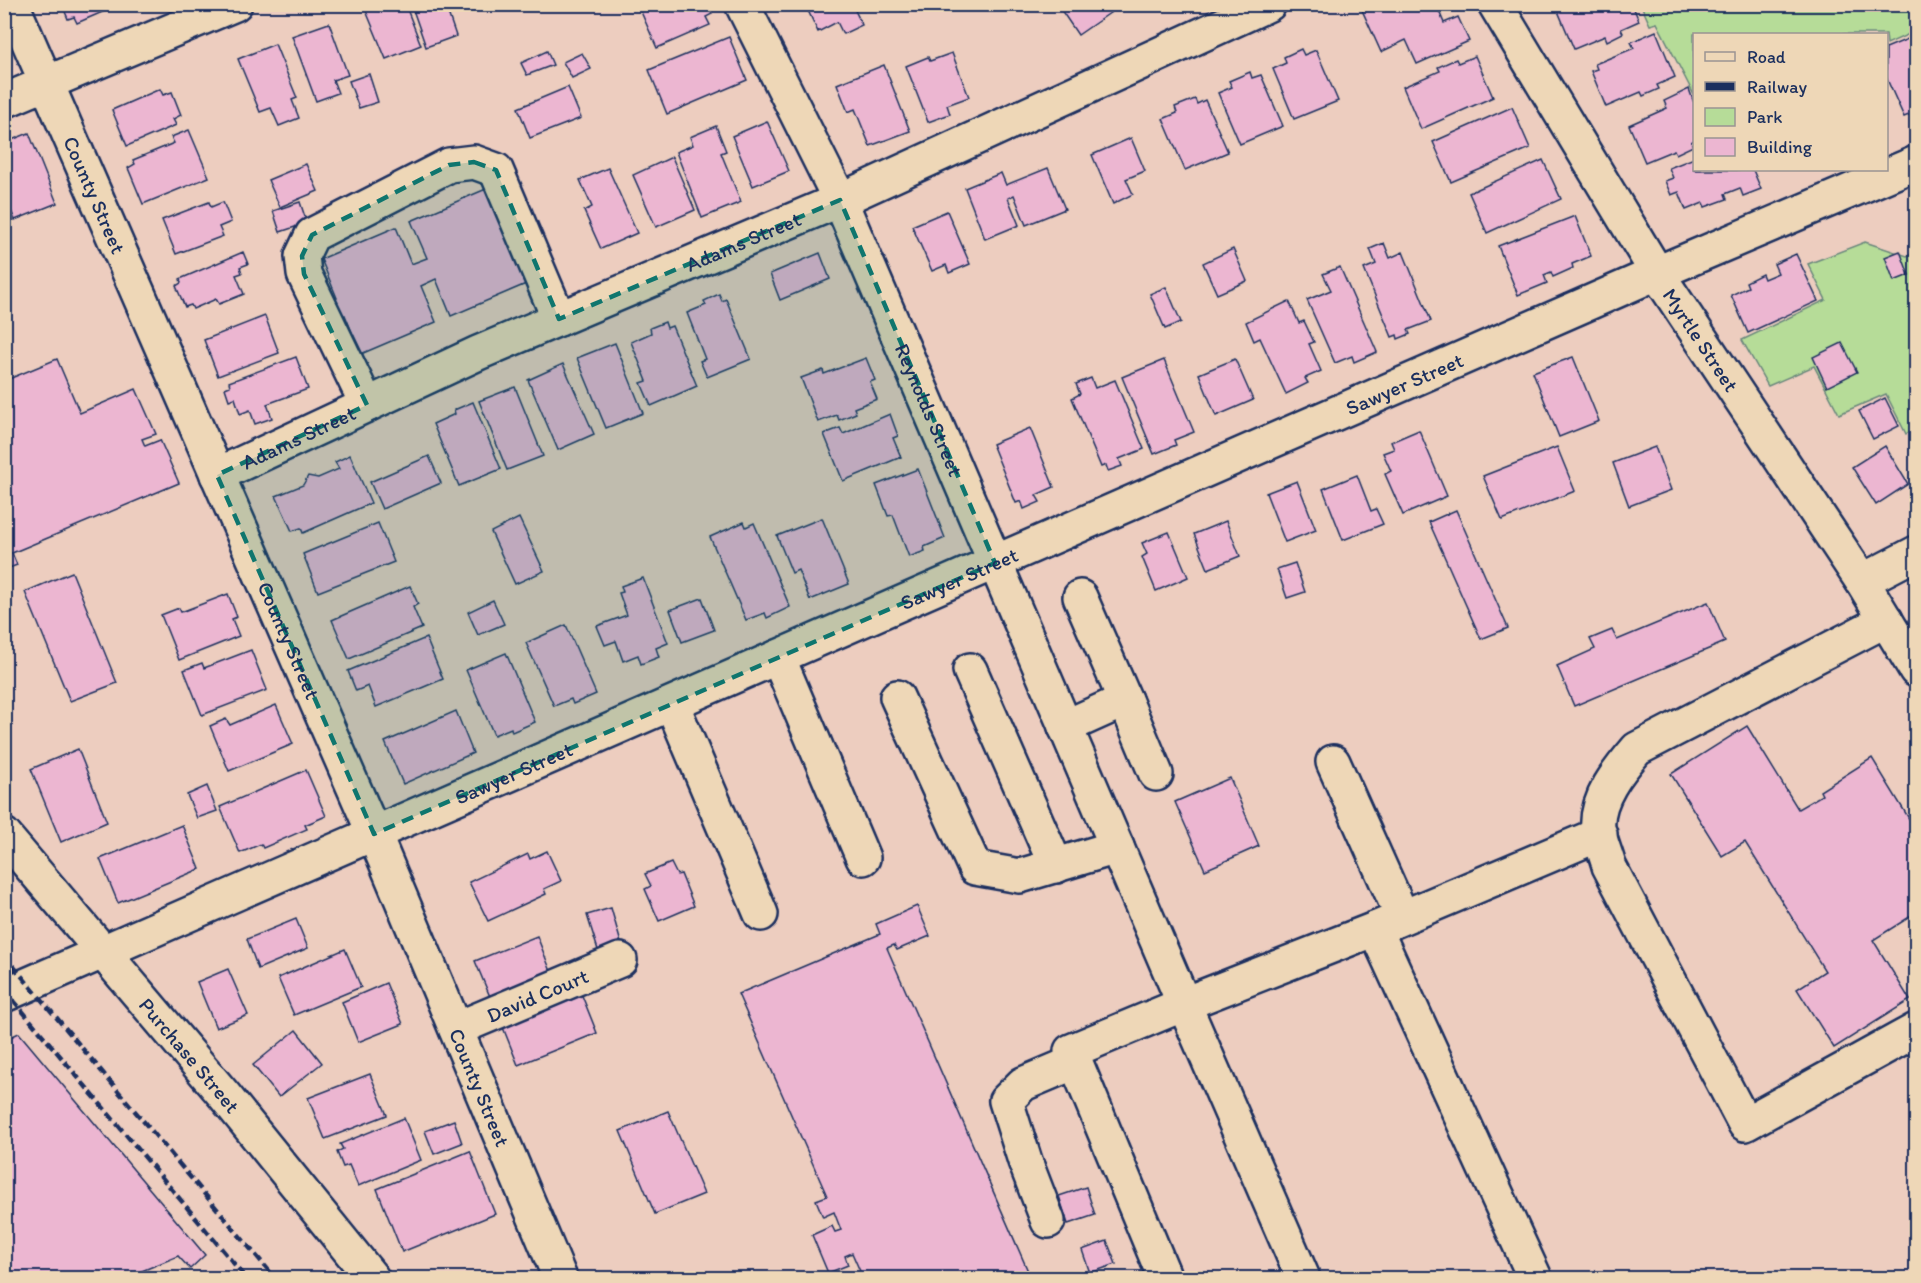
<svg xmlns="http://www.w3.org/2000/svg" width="1921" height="1283" font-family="Itim,sans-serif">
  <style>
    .green { fill: #b6dc98; stroke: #68867b; stroke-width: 1.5 }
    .building { fill: #ecb6d1; stroke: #1b2f5e; stroke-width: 1.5 }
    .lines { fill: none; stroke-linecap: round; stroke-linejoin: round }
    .minor-casing { stroke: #1b2f5e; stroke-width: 38 }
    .major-casing { stroke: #1b2f5e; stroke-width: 38 }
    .minor { stroke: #eed7b7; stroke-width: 33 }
    .major { stroke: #eed7b7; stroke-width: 33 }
    .rail { stroke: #1b2f5e; stroke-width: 4.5; stroke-dasharray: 9 4.5; stroke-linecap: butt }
    .marked { fill: #0f766e; fill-opacity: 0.2; stroke: #0f766e; stroke-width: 4.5; stroke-dasharray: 12 8; stroke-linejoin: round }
    .labels { text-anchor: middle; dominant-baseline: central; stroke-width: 5; stroke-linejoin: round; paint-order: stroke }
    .street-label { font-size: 21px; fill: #1b2f5e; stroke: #eed7b7 }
  </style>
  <rect width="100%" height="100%" fill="#edcdbf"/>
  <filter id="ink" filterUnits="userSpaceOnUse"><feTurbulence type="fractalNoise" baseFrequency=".0167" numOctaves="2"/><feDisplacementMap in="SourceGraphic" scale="12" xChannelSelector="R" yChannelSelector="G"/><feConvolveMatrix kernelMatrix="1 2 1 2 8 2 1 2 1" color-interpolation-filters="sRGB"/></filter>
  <g filter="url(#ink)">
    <g class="green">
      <polygon points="1641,5 1916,5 1916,31 1887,44 1886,34 1694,34 1694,95 1657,23 1650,25"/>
      <polygon points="1865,242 1907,256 1916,252 1916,428 1906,434 1886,394 1839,414 1814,366 1768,386 1742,340 1826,300 1808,264"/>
    </g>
    <g class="building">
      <polygon points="62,4 121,4 77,23 74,17 68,19"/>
      <polygon points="369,4 405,4 421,45 386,59 364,6"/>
      <polygon points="411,4 445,4 456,36 426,47"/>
      <polygon points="708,4 712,14 706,17 710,25 657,48 638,5"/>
      <polygon points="805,4 852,4 862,25 843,34 837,22 818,32"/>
      <polygon points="1057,4 1118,4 1120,6 1078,35"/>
      <polygon points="1373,4 1436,4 1444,23 1458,17 1469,41 1417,64 1406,40 1381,52 1362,10"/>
      <polygon points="1573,4 1632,4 1639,21 1621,29 1623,33 1607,41 1605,36 1574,49 1558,11"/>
      <polygon points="329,23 348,75 333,80 338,93 316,101 292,36"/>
      <polygon points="1656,31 1675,77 1657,85 1659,89 1643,96 1641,92 1606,107 1591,71 1597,69 1595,64 1634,48 1631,42"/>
      <polygon points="1915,36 1916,40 1916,112 1904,117 1886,77 1886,48"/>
      <polygon points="729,37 747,80 667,114 649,70"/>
      <polygon points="275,44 297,98 292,100 299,118 279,126 271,108 260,112 238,59"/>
      <polygon points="1301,49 1304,55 1316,50 1338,101 1294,119 1273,69 1286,63 1284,57"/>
      <polygon points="547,51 553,65 527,75 521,63"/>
      <polygon points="582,53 591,69 572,78 563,62"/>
      <polygon points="952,53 969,97 947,105 950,114 928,122 906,66 928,57 930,61"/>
      <polygon points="1475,56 1493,97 1421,129 1403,87 1440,71 1438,67 1456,59 1458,63"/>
      <polygon points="884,65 910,131 870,146 855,109 848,112 837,84"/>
      <polygon points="1250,72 1252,78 1261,75 1283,126 1240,144 1218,93 1232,87 1229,81"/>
      <polygon points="369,74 378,102 359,108 349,81"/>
      <polygon points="568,87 581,118 530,138 518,108"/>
      <polygon points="160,89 163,95 172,92 181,115 173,119 176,125 127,146 112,110"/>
      <polygon points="1689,89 1694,103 1694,140 1691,142 1693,146 1676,154 1674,150 1645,162 1629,125 1667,108 1664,101"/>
      <polygon points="1195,99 1197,104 1205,100 1228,152 1185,170 1163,119 1177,113 1175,107"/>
      <polygon points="1512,107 1530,148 1451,182 1433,142"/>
      <polygon points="767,121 789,171 753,186 732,136"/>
      <polygon points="716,126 726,151 721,153 741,202 702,218 676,152 693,145 690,137"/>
      <polygon points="189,130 209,177 143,204 128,168 135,164 133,160 174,143 171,137"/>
      <polygon points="29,133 57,203 15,220 4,194 4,178 7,177 4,170 4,143"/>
      <polygon points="1131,138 1145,171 1126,179 1133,194 1113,204 1092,155"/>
      <polygon points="672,157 695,210 656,227 633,175"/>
      <polygon points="1694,158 1694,170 1753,170 1761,189 1743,196 1740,188 1725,194 1727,199 1705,207 1703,203 1686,210 1679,192 1671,195 1665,181 1673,178 1669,168"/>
      <polygon points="1543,160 1561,199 1487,233 1469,193"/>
      <polygon points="306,164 318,191 280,207 268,180"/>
      <polygon points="608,168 637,233 601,249 584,211 592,207 580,180"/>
      <polygon points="1048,168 1065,209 1026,225 1014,195 1008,198 1019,225 985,239 965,188 1001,173 1006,185"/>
      <polygon points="486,189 526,284 451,316 436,279 421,286 436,322 361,354 345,315 340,317 333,299 337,298 321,259 396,227 411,264 427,258 411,221"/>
      <polygon points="209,202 211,207 223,202 231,222 219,227 223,236 176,254 162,220"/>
      <polygon points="300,202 307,223 280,232 273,211"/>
      <polygon points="947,211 970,264 949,273 946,265 932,271 912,226"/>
      <polygon points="1575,216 1591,256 1572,264 1573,268 1553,277 1551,272 1544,275 1547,283 1518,295 1498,246"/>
      <polygon points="1384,243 1390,258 1403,252 1431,321 1408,330 1410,334 1398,339 1397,335 1392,337 1364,269 1376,264 1370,249"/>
      <polygon points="1233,249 1247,281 1217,294 1203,263"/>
      <polygon points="1900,251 1909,275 1894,281 1885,257"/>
      <polygon points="243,252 248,264 240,267 242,273 236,275 244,294 219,304 216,299 193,309 191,305 185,307 176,286 181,283 180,279"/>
      <polygon points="820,253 830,279 780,300 770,274"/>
      <polygon points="1796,254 1818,301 1748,333 1731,295 1748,287 1746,282 1762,274 1764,279 1778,273 1774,264"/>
      <polygon points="1340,267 1377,352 1354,362 1352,356 1335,363 1307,300 1331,290 1323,274"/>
      <polygon points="1166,287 1181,322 1165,329 1150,294"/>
      <polygon points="719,294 722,301 726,299 751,359 707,377 700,361 705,359 687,313 706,305 704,301"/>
      <polygon points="1289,301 1299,323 1304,321 1314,342 1309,344 1321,371 1305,378 1308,383 1286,394 1260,338 1254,341 1246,322"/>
      <polygon points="265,316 279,353 218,376 204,340"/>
      <polygon points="665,322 667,328 672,326 697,386 651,406 641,383 647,381 631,342 651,333 650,328"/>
      <polygon points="615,343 643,413 606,428 577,358"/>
      <polygon points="1842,343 1857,372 1827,387 1813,357"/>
      <polygon points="296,357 308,389 267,404 272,418 255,424 250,410 240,414 235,398 229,400 225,388 230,386 229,382"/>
      <polygon points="1573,357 1599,421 1559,437 1533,372"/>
      <polygon points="866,358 875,380 870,382 877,399 854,408 856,413 839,420 837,415 818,422 801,378 823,370 824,374"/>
      <polygon points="57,359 80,413 136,389 156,434 142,439 145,446 160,440 179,483 12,553 17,565 4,570 4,381"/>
      <polygon points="1235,359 1253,400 1216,416 1199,374"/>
      <polygon points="1164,360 1194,432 1174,440 1176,445 1154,454 1122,377"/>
      <polygon points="563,364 594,434 558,450 528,380"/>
      <polygon points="1091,378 1095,388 1115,380 1144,449 1119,459 1122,466 1108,471 1106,465 1101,467 1072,398 1080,394 1076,384"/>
      <polygon points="515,387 543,456 507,470 479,401"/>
      <polygon points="1885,398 1899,426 1873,439 1859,411"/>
      <polygon points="473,402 501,469 459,486 433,424 455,414 454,410"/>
      <polygon points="890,414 898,436 893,438 901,457 843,481 824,434 840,428 843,434"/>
      <polygon points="1030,428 1054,487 1036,495 1040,502 1024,509 1021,501 1016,503 992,444"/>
      <polygon points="1419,430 1447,496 1403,515 1385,474 1391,471 1383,453 1394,449 1391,442"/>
      <polygon points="1885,446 1908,484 1876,505 1852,467"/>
      <polygon points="1557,447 1575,491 1502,520 1483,476"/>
      <polygon points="1655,447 1671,490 1629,506 1613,463"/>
      <polygon points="350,455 371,503 303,533 301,528 292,531 276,496 303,485 308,476 318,478 339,469 335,462"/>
      <polygon points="429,456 441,483 382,509 370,482"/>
      <polygon points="918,469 945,538 924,547 925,551 909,557 893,515 888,516 876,485"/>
      <polygon points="1357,475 1371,511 1376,509 1383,524 1343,540 1323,489"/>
      <polygon points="1297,481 1316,530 1285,542 1266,493"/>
      <polygon points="1456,510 1508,628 1481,639 1429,522"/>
      <polygon points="519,518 544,571 515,584 491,532"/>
      <polygon points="822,518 849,584 810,600 798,570 792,573 777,536"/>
      <polygon points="1226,521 1240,556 1208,569 1194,534"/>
      <polygon points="744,522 746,527 754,523 790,607 767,618 765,613 746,620 710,537"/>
      <polygon points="378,523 394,562 318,592 303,554"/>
      <polygon points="1169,532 1188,577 1156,591 1142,557 1147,554 1142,543"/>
      <polygon points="1295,563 1305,592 1287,598 1277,569"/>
      <polygon points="72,572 117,683 70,701 25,592"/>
      <polygon points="643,578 668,643 656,648 659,657 641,664 638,655 623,661 616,641 605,645 597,626 627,615 619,593 623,592 621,586"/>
      <polygon points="410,586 418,604 413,607 422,628 349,659 332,620"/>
      <polygon points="228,594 237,617 232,619 239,636 179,660 161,615 179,608 181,612"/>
      <polygon points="702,598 714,630 682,642 670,610"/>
      <polygon points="493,600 504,624 478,635 468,612"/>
      <polygon points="1708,602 1725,642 1574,706 1557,666 1595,649 1590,639 1612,630 1617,640"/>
      <polygon points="566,625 596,694 573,704 571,699 554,706 526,643"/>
      <polygon points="426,638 443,679 376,707 368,686 356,691 348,671"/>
      <polygon points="251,650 267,690 202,715 184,670 202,663 204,668"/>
      <polygon points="506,653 535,722 512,732 511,728 494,735 466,670"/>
      <polygon points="276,705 293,744 229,771 210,726 226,719 230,725"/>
      <polygon points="456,711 473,753 403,784 385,742"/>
      <polygon points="1747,726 1798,809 1822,795 1820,791 1872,758 1916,830 1916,913 1873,940 1910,1000 1834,1048 1797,989 1825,971 1745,842 1722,856 1671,774"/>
      <polygon points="78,749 107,822 61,842 31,769"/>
      <polygon points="306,770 326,816 305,825 307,829 263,848 261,844 240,853 220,807"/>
      <polygon points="1230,778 1259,846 1205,870 1175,802"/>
      <polygon points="207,786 217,811 197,818 187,795"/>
      <polygon points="182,825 200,869 118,903 100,859"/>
      <polygon points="547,851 561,881 544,889 546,894 488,921 469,882 528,854 530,859"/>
      <polygon points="671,863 677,875 681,874 694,906 659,921 645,889 651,886 645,874"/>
      <polygon points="917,906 930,936 897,950 894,945 887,948 1031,1278 863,1278 852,1253 845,1256 848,1265 828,1273 812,1235 832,1226 835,1232 841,1230 834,1212 823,1217 816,1200 827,1196 738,994 880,934 876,924"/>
      <polygon points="611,908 621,943 598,950 587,915"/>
      <polygon points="296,919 308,948 258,969 247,939"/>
      <polygon points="537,936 552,974 491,999 475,961"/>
      <polygon points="345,949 361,987 294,1015 278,978"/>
      <polygon points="228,969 248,1015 216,1028 197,982"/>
      <polygon points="386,983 403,1024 358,1042 342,1002"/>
      <polygon points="579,988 597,1033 518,1065 500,1020"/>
      <polygon points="296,1030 322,1063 279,1097 253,1065"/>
      <polygon points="19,1033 205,1255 190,1269 178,1256 125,1278 4,1278 4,1040"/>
      <polygon points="370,1074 387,1115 325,1139 308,1098"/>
      <polygon points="668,1111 704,1194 655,1214 620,1131"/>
      <polygon points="404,1118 421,1160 358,1186 349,1165 343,1167 337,1152 343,1149 340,1144"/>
      <polygon points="454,1120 462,1143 434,1154 425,1131"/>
      <polygon points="470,1151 495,1214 402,1252 377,1189"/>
      <polygon points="1086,1187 1095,1215 1068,1224 1059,1196"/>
      <polygon points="1107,1241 1116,1264 1090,1273 1082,1250"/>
    </g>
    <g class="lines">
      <defs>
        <g id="minor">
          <path id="s1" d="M742,4L840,200L1184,1004L1375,929L1600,834"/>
          <path id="s2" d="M1495,4L1657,273L1862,581L1916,670"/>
          <polyline points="4,101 235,4"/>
          <polyline points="367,405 304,274 302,256 312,235 449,165 474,162 496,170 559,319"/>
          <path id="s3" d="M217,475L478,353L840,200L1269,4"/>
          <polyline points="1862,581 1916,553"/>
          <polyline points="1080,597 1125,700"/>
          <path d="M1886,620L1637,749C1619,770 1595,799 1598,829C1600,842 1606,854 1609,866L1745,1124L1916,1030"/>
          <polyline points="778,657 863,858"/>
          <polyline points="970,670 1056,866"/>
          <polyline points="897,697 975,868 1020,876 1117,847"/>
          <polyline points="672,704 761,914"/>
          <polyline points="1065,727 1125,700 1156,774"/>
          <polyline points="1333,762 1402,916"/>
          <polyline points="1375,929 1535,1278"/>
          <path id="s4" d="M4,995L1657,273L1916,163"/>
          <path id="s5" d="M456,1029L620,960"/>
          <polyline points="1048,1221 1025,1161 1006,1101 1023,1084 1075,1062"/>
          <polyline points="1165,1278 1071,1051 1184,1004 1303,1278"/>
        </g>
        <g id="major">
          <path id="s6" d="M12,4L374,834L560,1278"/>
          <path id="s7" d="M4,835L224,1095L372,1278"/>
        </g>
      </defs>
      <use href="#minor" class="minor-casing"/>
      <use href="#major" class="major-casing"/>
      <use href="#minor" class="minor"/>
      <use href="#major" class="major"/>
      <g class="rail">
        <polyline points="4,955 275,1278"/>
        <polyline points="4,989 246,1278"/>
      </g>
    </g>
  </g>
  <path class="marked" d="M474,162L496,170L559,319L840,200L995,563L374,834L217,475L367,405L304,274L302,256L312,235L449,165Z"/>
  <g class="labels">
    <g class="street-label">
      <text stroke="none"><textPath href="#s6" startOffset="208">County Street</textPath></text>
      <text stroke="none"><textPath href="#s3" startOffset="576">Adams Street</textPath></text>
      <text stroke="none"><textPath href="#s2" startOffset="394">Myrtle Street</textPath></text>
      <text stroke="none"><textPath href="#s4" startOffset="1528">Sawyer Street</textPath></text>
      <text stroke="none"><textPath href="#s1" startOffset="447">Reynolds Street</textPath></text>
      <text stroke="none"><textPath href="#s3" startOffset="90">Adams Street</textPath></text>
      <text stroke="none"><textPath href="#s4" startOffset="1042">Sawyer Street</textPath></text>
      <text stroke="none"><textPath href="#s6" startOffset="694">County Street</textPath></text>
      <text stroke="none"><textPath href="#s4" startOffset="556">Sawyer Street</textPath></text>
      <text stroke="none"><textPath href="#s5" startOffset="88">David Court</textPath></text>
      <text stroke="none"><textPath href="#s7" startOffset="288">Purchase Street</textPath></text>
      <text stroke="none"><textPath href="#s6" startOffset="1180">County Street</textPath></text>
    </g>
  </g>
  <rect width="1921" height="1283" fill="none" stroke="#eed7b7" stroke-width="24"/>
  <rect x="12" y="12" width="1897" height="1259" fill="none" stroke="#1b2f5e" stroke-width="2" filter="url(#ink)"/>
  <rect x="1693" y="33" width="195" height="138" fill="#eed7b7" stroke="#9a9493" stroke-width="1.5"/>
  <rect x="1705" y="52" width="30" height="9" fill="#eed7b7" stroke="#9a9493" stroke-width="1.5"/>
  <text x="1747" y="63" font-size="18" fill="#1b2f5e">Road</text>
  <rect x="1705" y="82" width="30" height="9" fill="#1b2f5e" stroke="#9a9493" stroke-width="1.5"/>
  <text x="1747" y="93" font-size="18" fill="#1b2f5e">Railway</text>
  <rect x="1705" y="108" width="30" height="18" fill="#b6dc98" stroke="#9a9493" stroke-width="1.5"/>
  <text x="1747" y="123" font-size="18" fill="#1b2f5e">Park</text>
  <rect x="1705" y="138" width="30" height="18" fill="#ecb6d1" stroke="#9a9493" stroke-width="1.5"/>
  <text x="1747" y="153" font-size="18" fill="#1b2f5e">Building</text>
</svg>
